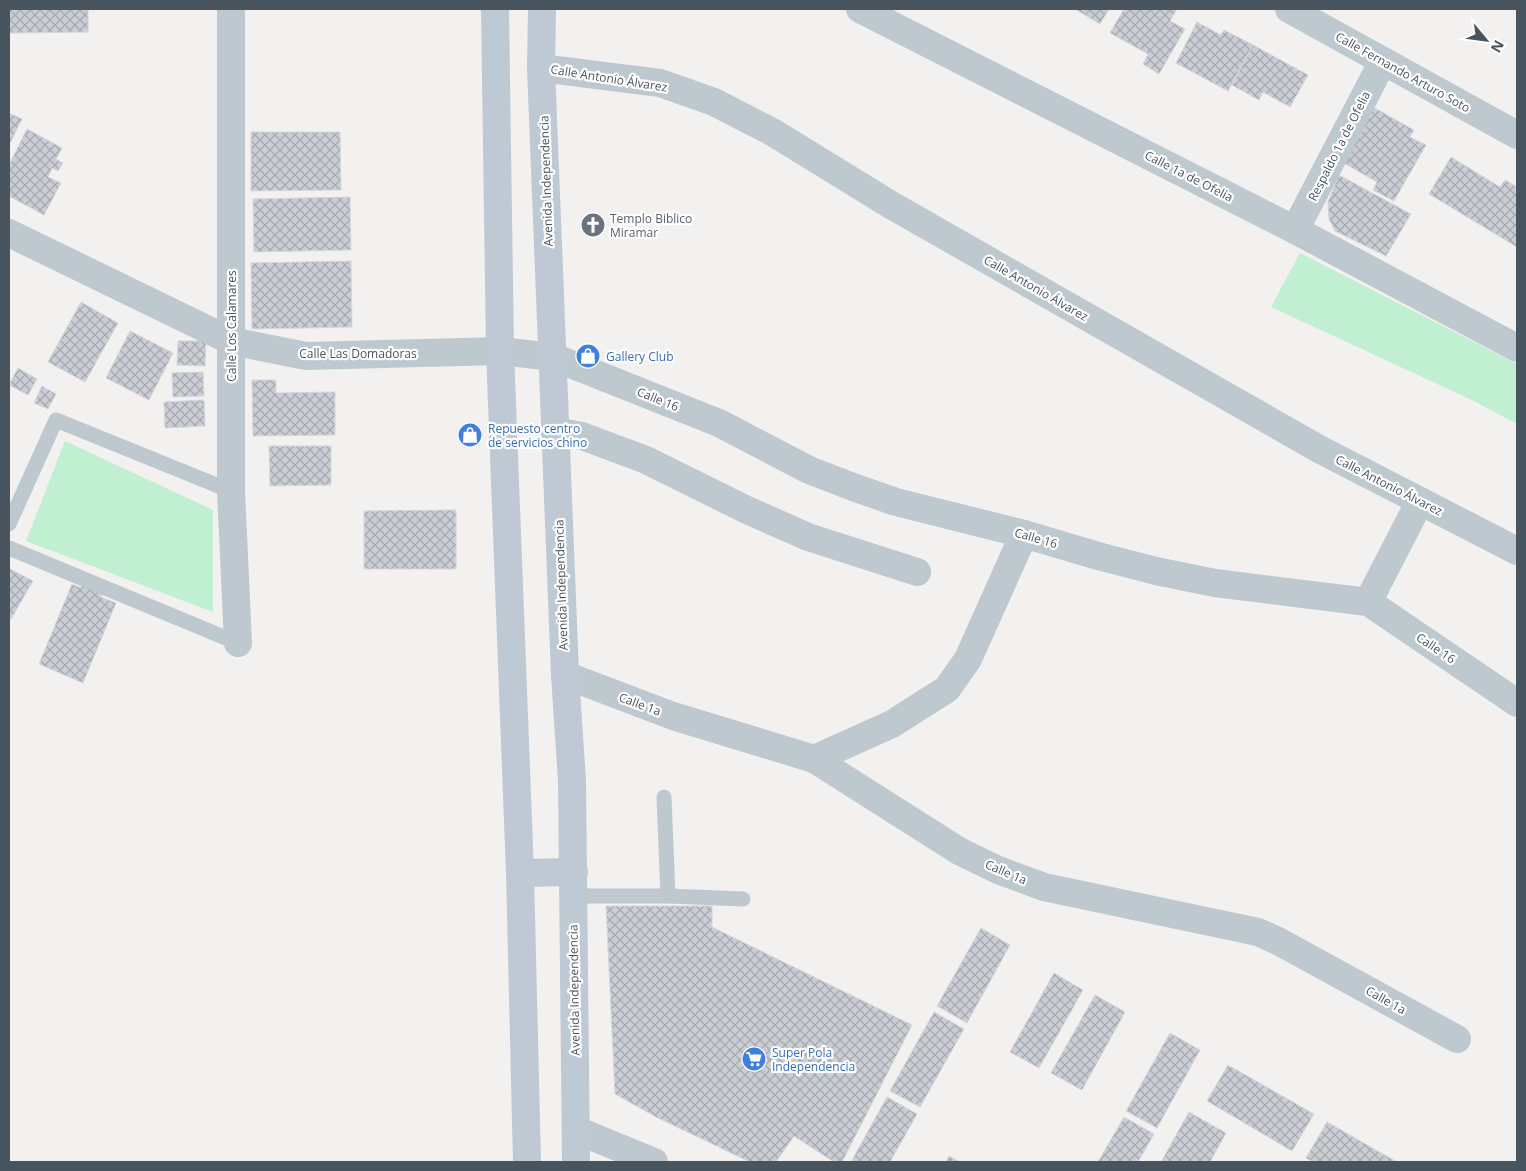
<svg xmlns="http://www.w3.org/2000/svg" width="1526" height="1171" font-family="'Open Sans',sans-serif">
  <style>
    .green { fill: #c0efd2 }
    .building { fill: url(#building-cross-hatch); stroke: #d4d7dc }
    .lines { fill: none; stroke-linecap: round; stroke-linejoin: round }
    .service { stroke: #bec8cf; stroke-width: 15 }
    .minor { stroke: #bec8cf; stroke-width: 28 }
    .secondary { stroke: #bec9d4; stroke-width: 28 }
    .labels { text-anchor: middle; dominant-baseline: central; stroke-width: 4.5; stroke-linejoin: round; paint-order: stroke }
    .street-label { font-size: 12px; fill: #48545e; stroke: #fff }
    .worship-label { font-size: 12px; fill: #5b616d; stroke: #fff; text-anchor: start }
    .shop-label { font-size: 12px; fill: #366cbe; stroke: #fff; text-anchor: start }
  </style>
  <defs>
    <pattern id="building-cross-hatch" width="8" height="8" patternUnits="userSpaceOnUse" patternTransform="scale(1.25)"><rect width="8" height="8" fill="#cacdd3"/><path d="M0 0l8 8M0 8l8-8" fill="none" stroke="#a6a9ae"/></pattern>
  </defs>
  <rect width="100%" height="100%" fill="#f3f0f0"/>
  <g class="green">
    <polygon points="1300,253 1517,364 1517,424 1474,401 1271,307"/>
    <polygon points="65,441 213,510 213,612 26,541"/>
  </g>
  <g class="building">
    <polygon points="9,9 88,9 88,32 9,33"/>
    <polygon points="1075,9 1109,9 1100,24"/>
    <polygon points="1124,9 1177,9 1170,21 1185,29 1159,74 1143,64 1148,54 1110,33"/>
    <polygon points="1197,22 1221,35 1224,30 1253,45 1228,91 1176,63"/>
    <polygon points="1253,45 1308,75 1290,107 1263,92 1259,100 1232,85"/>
    <polygon points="1373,107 1414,130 1410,137 1426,145 1394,201 1373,190 1377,182 1342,162"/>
    <polygon points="9,113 22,119 9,145"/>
    <polygon points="27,129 62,148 56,159 63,163 58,171 52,168 48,177 61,183 44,215 9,196 9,165"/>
    <polygon points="251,132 340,132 341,190 251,191"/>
    <polygon points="1451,157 1500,187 1505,180 1517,187 1517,247 1429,194"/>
    <polygon points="1339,175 1411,214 1386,256 1335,231 1329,219 1328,202"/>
    <polygon points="350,197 351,250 254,252 253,199"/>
    <polygon points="351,261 352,327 252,329 251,263"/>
    <polygon points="81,302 118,323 85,382 48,362"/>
    <polygon points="130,331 173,353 149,400 106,378"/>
    <polygon points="178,341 206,341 205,366 177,365"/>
    <polygon points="18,368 37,379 28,395 9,385"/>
    <polygon points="203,372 204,396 173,397 172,373"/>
    <polygon points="252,380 276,380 276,393 335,392 335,435 253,436"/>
    <polygon points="42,386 56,394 48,409 34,403"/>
    <polygon points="204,400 205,426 165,428 164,402"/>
    <polygon points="269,446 331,446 331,485 270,486"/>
    <polygon points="456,510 456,569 364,569 364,511"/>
    <polygon points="10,569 33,581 11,619 9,618 9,571"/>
    <polygon points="72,584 81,588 82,584 103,593 101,597 116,603 83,683 39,664"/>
    <polygon points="606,906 712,906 712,927 912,1025 842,1162 834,1162 794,1136 776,1162 750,1162 656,1117 615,1094"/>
    <polygon points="981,928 1010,945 967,1023 937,1006"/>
    <polygon points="1054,973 1083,990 1039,1068 1010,1052"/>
    <polygon points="1095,995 1125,1012 1082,1090 1051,1073"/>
    <polygon points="934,1012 964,1029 920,1107 890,1091"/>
    <polygon points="1170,1033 1200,1050 1157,1128 1126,1111"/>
    <polygon points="1228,1065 1314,1114 1292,1151 1207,1101"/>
    <polygon points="887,1097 917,1114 890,1162 851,1162"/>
    <polygon points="1189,1112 1226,1133 1210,1162 1161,1162"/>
    <polygon points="1124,1117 1154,1134 1138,1162 1098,1162"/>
    <polygon points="1327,1122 1397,1162 1313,1162 1306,1158"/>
    <polygon points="949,1156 960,1162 946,1162"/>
  </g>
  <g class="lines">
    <g class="service">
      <polyline points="9,524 56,420 231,491"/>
      <polyline points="9,548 238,643"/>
      <polyline points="664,797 668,896"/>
      <polyline points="573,896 668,896 743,899"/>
    </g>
    <g class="minor">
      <polyline points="231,9 231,491 238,643"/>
      <polyline points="860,9 1295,230 1517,348"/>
      <polyline points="1289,9 1517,135"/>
      <polyline points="541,68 660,83 714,102 774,133 891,205 1319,449 1517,551"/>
      <polyline points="1295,230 1383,61"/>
      <polyline points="9,233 231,341 306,356 500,351 553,357 719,423 809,470 853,487 896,502 1024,534 1098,556 1156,571 1215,583 1368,602 1517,703"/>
      <polyline points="555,431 582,436 646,460 747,510 808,537 917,572"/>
      <polyline points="1368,602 1420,501"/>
      <polyline points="565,675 673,716 814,759 959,851 998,870 1044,887 1258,932 1278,941 1457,1039"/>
      <polyline points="814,759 892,724 947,689 968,659 1024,534"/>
      <polyline points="576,1130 654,1162"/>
    </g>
    <g class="secondary">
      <polyline points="495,9 500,351 520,873 527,1162"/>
      <polyline points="542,9 541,68 565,675 572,781 576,1162"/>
      <polyline points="520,873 574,872"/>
    </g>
  </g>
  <defs>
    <symbol id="church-disc" viewBox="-11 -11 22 22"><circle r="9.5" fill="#6b7280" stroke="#fff"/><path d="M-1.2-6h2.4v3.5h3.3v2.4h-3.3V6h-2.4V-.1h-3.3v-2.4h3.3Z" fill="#fff"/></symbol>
    <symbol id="shop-disc" viewBox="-11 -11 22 22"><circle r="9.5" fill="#3f7fe0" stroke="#fff"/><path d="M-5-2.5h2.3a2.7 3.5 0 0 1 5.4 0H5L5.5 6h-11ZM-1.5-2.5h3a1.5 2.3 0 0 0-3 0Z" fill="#fff"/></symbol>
    <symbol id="supermarket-disc" viewBox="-11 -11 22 22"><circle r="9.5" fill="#3f7fe0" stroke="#fff"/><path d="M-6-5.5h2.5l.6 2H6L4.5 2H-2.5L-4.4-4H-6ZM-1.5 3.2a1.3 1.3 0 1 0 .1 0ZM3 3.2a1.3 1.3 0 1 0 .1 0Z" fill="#fff"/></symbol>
  </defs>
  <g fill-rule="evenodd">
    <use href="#church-disc" x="579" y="211" width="28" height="28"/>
    <use href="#shop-disc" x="574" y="342" width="28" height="28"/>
    <use href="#shop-disc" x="456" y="421" width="28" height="28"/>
    <use href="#supermarket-disc" x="740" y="1045" width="28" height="28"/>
  </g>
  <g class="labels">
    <g class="street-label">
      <text transform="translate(1403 72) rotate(29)">Calle Fernando Arturo Soto</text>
      <text transform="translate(609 78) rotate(9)">Calle Antonio Álvarez</text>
      <text transform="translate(1339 146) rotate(-63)">Respaldo 1a de Ofelia</text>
      <text transform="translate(1189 176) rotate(27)">Calle 1a de Ofelia</text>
      <text transform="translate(546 181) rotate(-92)">Avenida Independencia</text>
      <text transform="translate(1036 288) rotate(30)">Calle Antonio Álvarez</text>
      <text transform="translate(231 326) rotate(-90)">Calle Los Calamares</text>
      <text x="358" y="353">Calle Las Domadoras</text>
      <text transform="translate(658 399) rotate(22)">Calle 16</text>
      <text transform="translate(1389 485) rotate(27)">Calle Antonio Álvarez</text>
      <text transform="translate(1036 538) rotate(16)">Calle 16</text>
      <text transform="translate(561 585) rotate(-92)">Avenida Independencia</text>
      <text transform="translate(1436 648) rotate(34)">Calle 16</text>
      <text transform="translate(640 704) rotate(20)">Calle 1a</text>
      <text transform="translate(1006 872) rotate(23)">Calle 1a</text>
      <text transform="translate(574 990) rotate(-91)">Avenida Independencia</text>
      <text transform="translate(1386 1000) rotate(29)">Calle 1a</text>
    </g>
    <g class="worship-label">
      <text x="610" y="218">Templo Biblico<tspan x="610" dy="14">Miramar</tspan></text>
    </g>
    <g class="shop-label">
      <text x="606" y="356">Gallery Club</text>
      <text x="488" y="428">Repuesto centro<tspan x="488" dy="14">de servicios chino</tspan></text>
      <text x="772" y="1052">Super Pola<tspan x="772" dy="14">Independencia</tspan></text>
    </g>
  </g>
  <rect width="1526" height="1171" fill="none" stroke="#48545e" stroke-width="20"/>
  <g transform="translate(1486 40) rotate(119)" stroke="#ffffff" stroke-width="4" paint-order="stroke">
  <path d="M0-4L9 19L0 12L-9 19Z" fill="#48545e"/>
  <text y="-8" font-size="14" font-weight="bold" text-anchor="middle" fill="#48545e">N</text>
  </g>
</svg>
